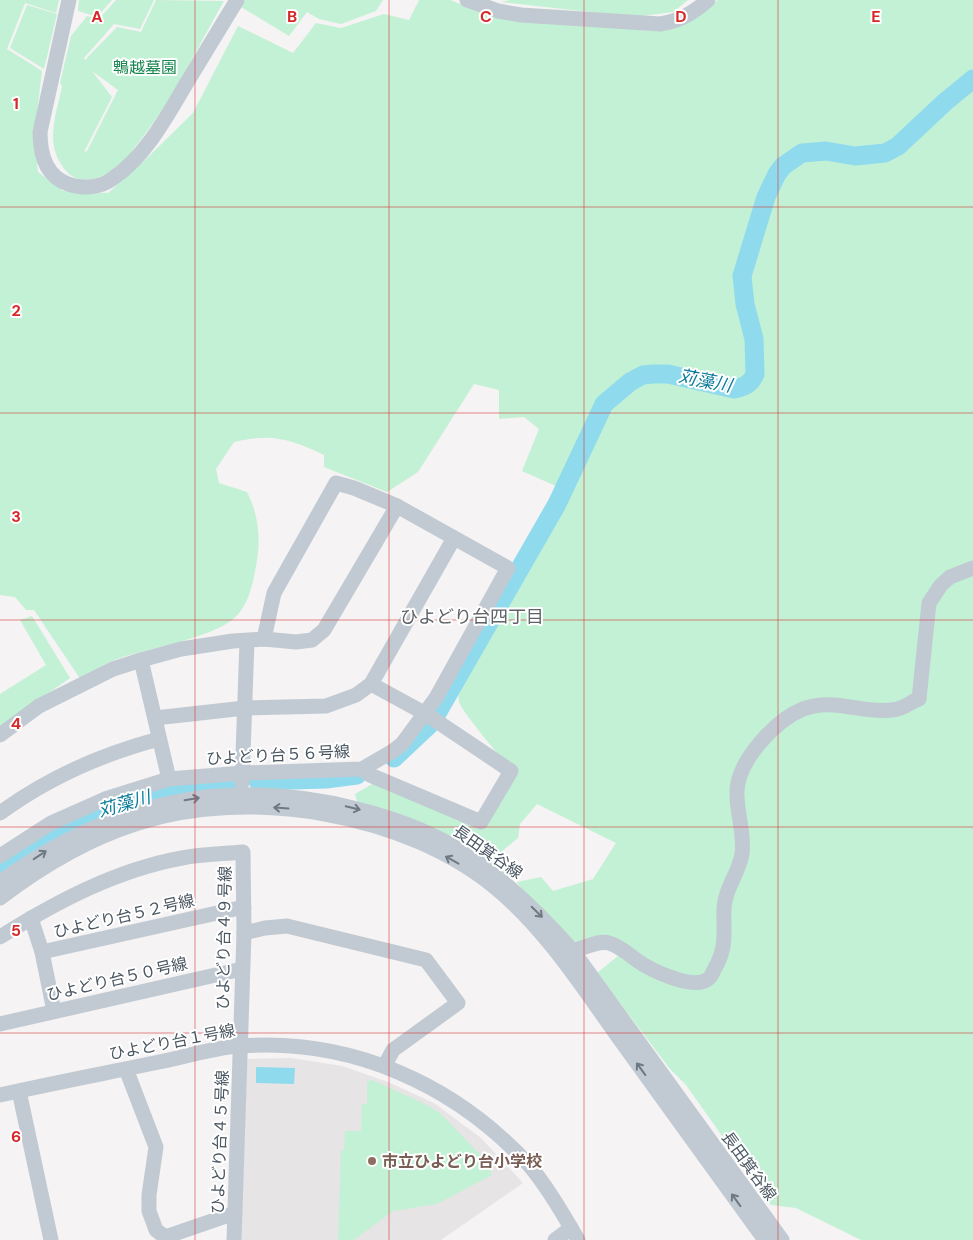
<svg xmlns="http://www.w3.org/2000/svg" width="973" height="1240" font-family="'DM Sans','Noto Sans JP',sans-serif">
  <style>
    .education { fill: #e6e4e5 }
    .green { fill: #c3f1d5; fill-rule: evenodd }
    .water { fill: #90daee }
    .lines { fill: none; stroke-linecap: round; stroke-linejoin: round }
    .river { stroke: #90daee; stroke-width: 19 }
    .minor { stroke: #c1cad2; stroke-width: 15 }
    .oneway { stroke: #6e7983 }
    .grid { fill: none; stroke: #d62828; stroke-width: 1; stroke-opacity: 0.55 }
    .education-dot { fill: #8d6e63; stroke: #fff; stroke-width: 2 }
    .labels { text-anchor: middle; dominant-baseline: central; stroke-width: 4; stroke-linejoin: round; paint-order: stroke }
    .park-label { font-size: 16px; fill: #17864f; stroke: #fff }
    .street-label { font-size: 16px; fill: #4a5661; stroke: #fff }
    .education-label { font-size: 16px; font-weight: bold; fill: #785e54; stroke: #fff; text-anchor: start }
    .water-label { font-size: 18px; font-style: italic; fill: #0c7c9b; stroke: #fff }
    .neighbourhood-label { font-size: 18px; fill: #5f6368; stroke: #fff }
    .grid-label { font-size: 16px; text-anchor: middle; font-weight: bold; fill: #d62828; stroke: #fff; stroke-width: 4; stroke-linejoin: round; paint-order: stroke }
  </style>
  <rect width="100%" height="100%" fill="#f5f3f3"/>
  <polygon class="education" points="291,1058 342,1066 388,1082 434,1103 481,1138 523,1183 441,1240 240,1240 245,1059"/>
  <g class="green">
    <path d="M0,0H59L56,13L25,3L7,49L42,71L34,138L38,172L63,191L108,193L145,160L193,113L238,26L293,53L316,23L341,28L384,14L409,20L419,0H450L489,15L649,31L687,23L718,0H973V1240H861L796,1208L771,1205L686,1085L670,1069L597,973L618,956C599,941 589,950 574,942C563,936 523,894 517,882L541,877L553,891L593,879L616,843L537,804L520,824L518,838L495,857L507,865L513,866L516,873L508,877L358,804L355,794L374,783L484,825L515,774C506,764 462,712 459,702C456,689 466,672 471,661L558,487L522,471L539,429L524,417L499,419V390L474,384L418,472L387,492L324,467V455C291,439 270,433 234,442L216,469L219,483L247,492C259,516 261,539 256,566C253,584 248,608 232,620C209,638 150,648 120,658C107,662 93,672 81,680L34,610H26L15,597L0,595Z"/>
    <polygon points="79,0 112,0 97,17 78,11"/>
    <path d="M116,0H154L140,29L114,24L84,58L85,60L117,27L141,32L156,0L224,1C196,50 171,103 135,147C130,153 125,162 118,167C104,177 81,187 67,172C43,145 56,117 62,86L60,83L71,36L87,16L99,19ZM92,71L118,90L87,151L84,152L112,97Z"/>
    <polygon points="245,0 383,0 376,11 341,24 319,19 307,12 289,36 241,7"/>
    <polygon points="510,0 688,0 673,12 633,17 501,2"/>
    <polygon points="27,5 57,14 44,69 10,48"/>
    <polygon points="32,616 70,678 0,727 0,694 46,665 20,620"/>
    <polygon points="372,1080 427,1105 441,1114 486,1161 492,1175 437,1204 393,1211 354,1240 338,1240 341,1150 344,1150 345,1131 361,1131 362,1104 367,1104 367,1082"/>
  </g>
  <polygon class="water" points="256,1067 295,1068 294,1084 256,1083"/>
  <g class="lines">
    <g class="river">
      <path d="M436,715L557,504L604,404L630,382L643,375L653,374H668L734,389C744,387 751,384 755,374L754,339L745,304L742,276L766,197L777,174L783,166L802,153L826,151L855,156L885,153L898,146L945,102L973,79"/>
      <polyline points="394,758 430,724"/>
      <polyline points="258,781 326,779 357,775"/>
      <polyline points="0,866 14,856 97,810 195,784 231,782"/>
    </g>
    <g class="minor">
      <path d="M69,0L40,132C40,153 45,176 68,184C82,189 100,188 112,179C145,157 166,118 186,84C203,56 220,28 237,0"/>
      <path d="M467,0L498,11L521,15L660,24C680,21 693,13 708,0"/>
      <polyline points="264,639 274,593 336,483 354,488 397,506"/>
      <polyline points="141,660 169,779"/>
      <polyline points="155,718 245,708 326,706 356,695 371,684 454,538"/>
      <polyline points="0,735 39,706 113,669 141,660 181,649 233,641 264,639 296,642 312,640 324,630 397,506 508,568 436,698 402,744 393,751 362,769 243,773 169,779 105,799 51,823 0,856"/>
      <polyline points="362,769 370,775 481,822 511,771 426,714 371,684"/>
      <polyline points="242,783 247,641"/>
      <path d="M0,813C48,778 102,754 159,739"/>
      <path d="M0,882C110,803 224,775 357,809C398,819 439,835 474,859C511,886 543,917 573,951L782,1240"/>
      <path d="M0,898C42,866 87,839 138,823C248,787 407,813 497,889C547,931 583,988 621,1041C669,1107 717,1174 765,1240"/>
      <polyline points="31,918 42,952 54,1011"/>
      <polyline points="244,933 265,928 287,926 426,960 458,1003 393,1050 385,1065"/>
      <path d="M0,937C56,902 116,870 182,858C202,854 223,854 243,852L244,933L234,1240"/>
      <path d="M573,951C584,948 598,940 609,943C623,947 633,959 644,965C658,973 695,990 708,979C711,977 713,972 714,970C728,946 723,933 724,908C725,888 739,873 742,854C745,833 736,812 737,791C738,760 776,720 803,709C833,697 862,714 892,710C905,709 909,702 919,699L929,603L941,585L950,577L973,568"/>
      <polyline points="42,952 244,907"/>
      <polyline points="0,1024 242,969"/>
      <polyline points="126,1069 156,1147 149,1195 149,1211 156,1230 165,1237 235,1213"/>
      <polyline points="19,1091 51,1240"/>
      <path d="M0,1095C53,1083 106,1073 159,1062C186,1057 214,1047 241,1046C351,1038 454,1084 528,1164C545,1183 565,1217 578,1240"/>
      <polyline points="555,1240 571,1228"/>
    </g>
  </g>
  <defs><path id="oneway-shaft" d="M-6 0H5M1.5-3L5.5 0L1.5 3" fill="none" stroke-width="1.6" stroke-linecap="round" stroke-linejoin="round" transform="scale(1.25)"/></defs>
  <g class="oneway">
    <use href="#oneway-shaft" transform="translate(192 799) rotate(-9)"/>
    <use href="#oneway-shaft" transform="translate(281 808) rotate(-176)"/>
    <use href="#oneway-shaft" transform="translate(353 808) rotate(14)"/>
    <use href="#oneway-shaft" transform="translate(40 855) rotate(-33)"/>
    <use href="#oneway-shaft" transform="translate(452 860) rotate(-151)"/>
    <use href="#oneway-shaft" transform="translate(537 912) rotate(45)"/>
    <use href="#oneway-shaft" transform="translate(641 1069) rotate(-126)"/>
    <use href="#oneway-shaft" transform="translate(736 1200) rotate(-126)"/>
  </g>
  <path class="grid" d="M195,0V1240M389,0V1240M584,0V1240M778,0V1240M0,207H973M0,413H973M0,620H973M0,827H973M0,1033H973"/>
  <circle class="education-dot" cx="372" cy="1161" r="5"/>
  <g class="labels">
    <g class="park-label">
      <text x="145" y="67">鵯越墓園</text>
    </g>
    <g class="street-label">
      <text transform="translate(278 755) rotate(-3)">ひよどり台５６号線</text>
      <text transform="translate(488 852) rotate(35)">長田箕谷線</text>
      <text transform="translate(124 916) rotate(-13)">ひよどり台５２号線</text>
      <text transform="translate(224 938) rotate(-89)">ひよどり台４９号線</text>
      <text transform="translate(117 979) rotate(-13)">ひよどり台５０号線</text>
      <text transform="translate(172 1042) rotate(-11)">ひよどり台１号線</text>
      <text transform="translate(220 1142) rotate(-88)">ひよどり台４５号線</text>
      <text transform="translate(749 1166) rotate(54)">長田箕谷線</text>
    </g>
    <g class="education-label">
      <text x="382" y="1161">市立ひよどり台小学校</text>
    </g>
    <g class="water-label">
      <text transform="translate(705 381) rotate(11)">苅藻川</text>
      <text transform="translate(124 804) rotate(-16)">苅藻川</text>
    </g>
    <g class="neighbourhood-label">
      <text x="472" y="617">ひよどり台四丁目</text>
    </g>
  </g>
  <g class="grid-label">
    <text x="97" y="22">A</text>
    <text x="292" y="22">B</text>
    <text x="486" y="22">C</text>
    <text x="681" y="22">D</text>
    <text x="876" y="22">E</text>
    <text x="16" y="109">1</text>
    <text x="16" y="316">2</text>
    <text x="16" y="522">3</text>
    <text x="16" y="729">4</text>
    <text x="16" y="936">5</text>
    <text x="16" y="1142">6</text>
  </g>
</svg>
